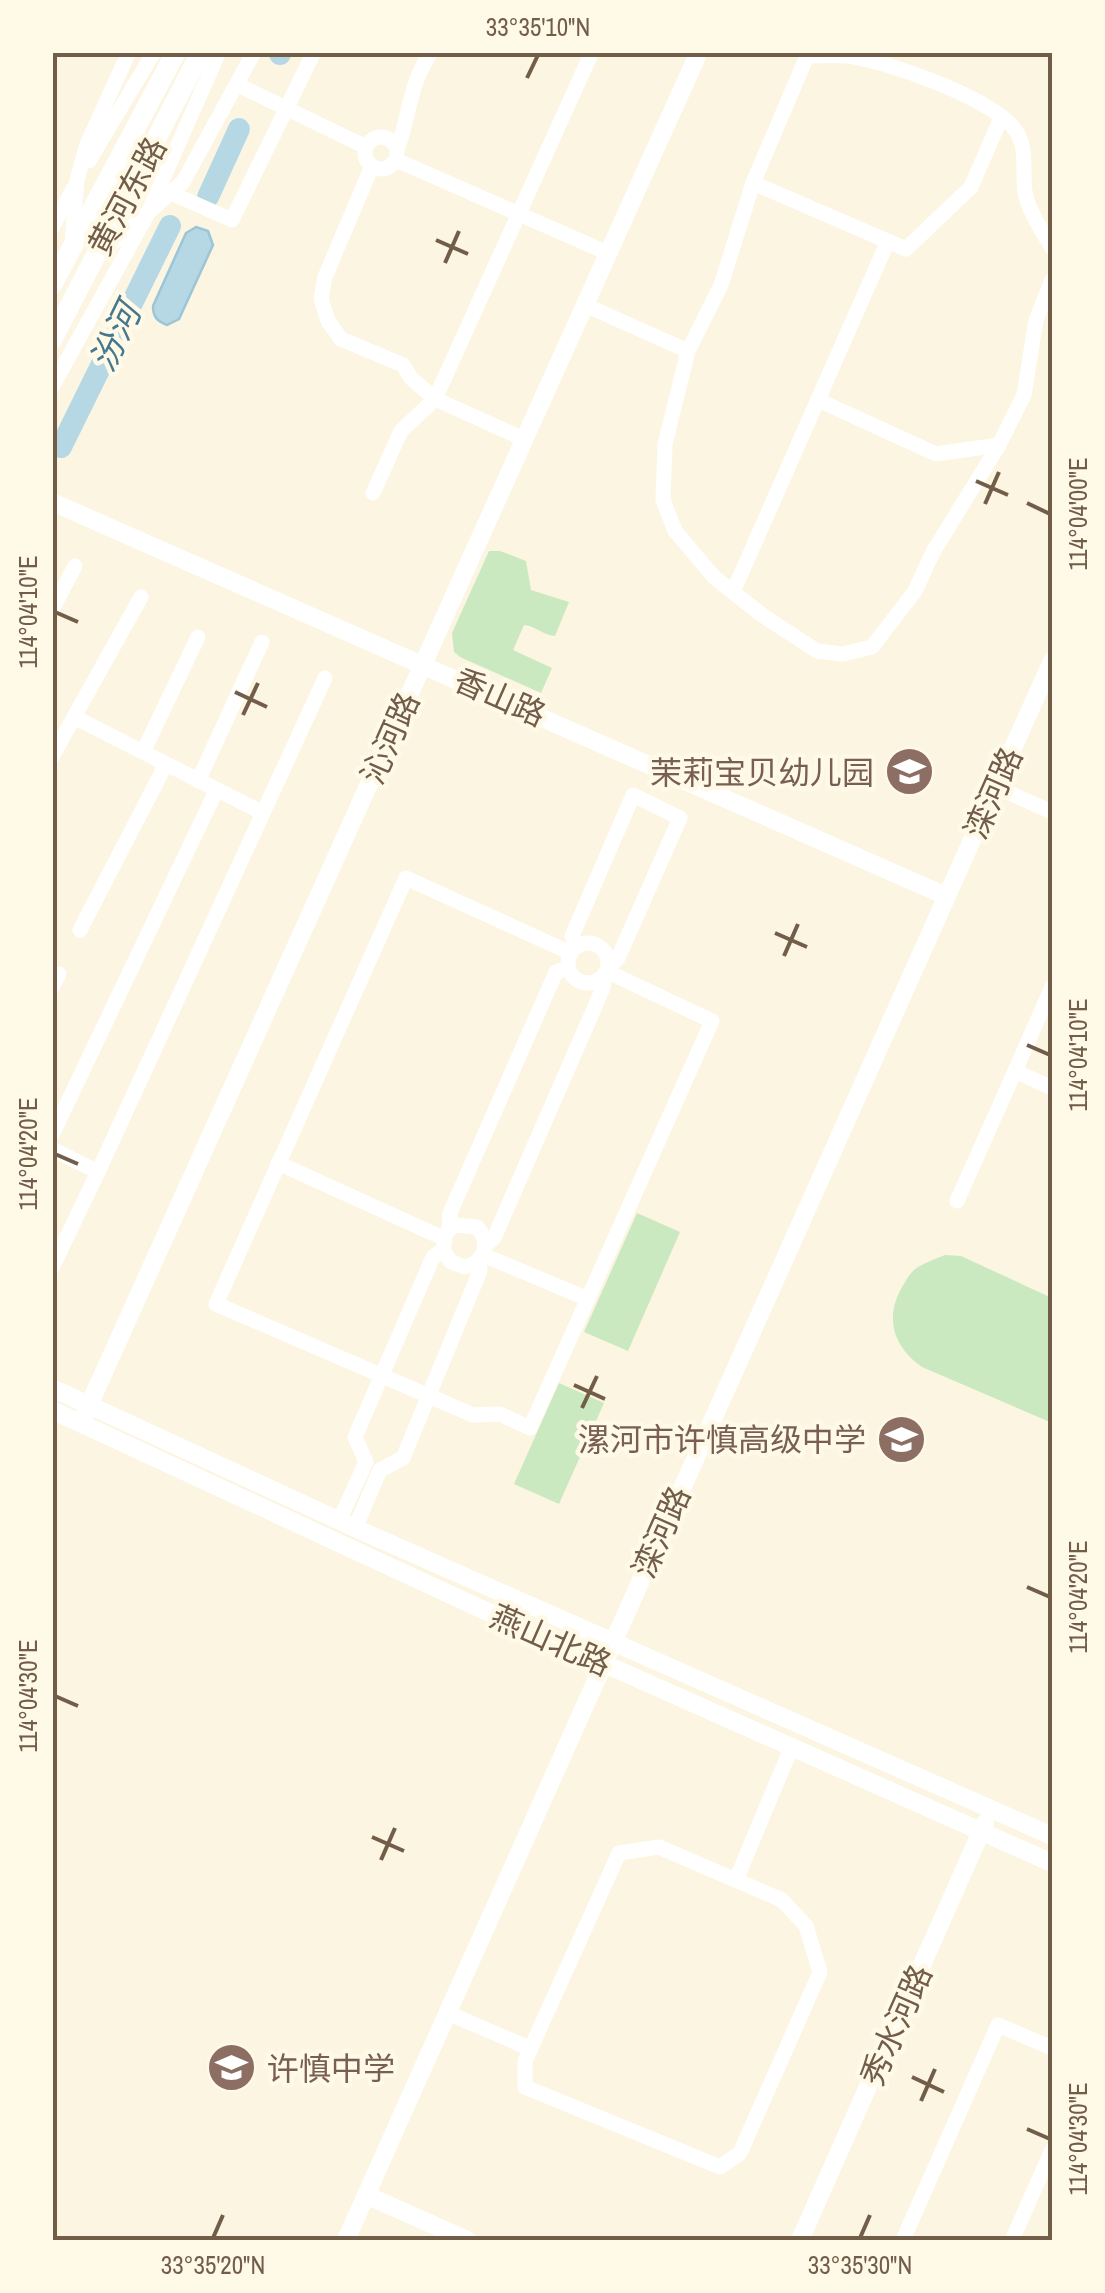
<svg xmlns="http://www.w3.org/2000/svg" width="1105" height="2293" font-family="'Archivo Narrow','Noto Sans SC',sans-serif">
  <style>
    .green { fill: #cbe9c0 }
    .water { fill: #b6d8e5; stroke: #9cc5d6; stroke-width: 2.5 }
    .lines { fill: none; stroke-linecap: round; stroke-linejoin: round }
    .river { stroke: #b6d8e5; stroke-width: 22 }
    .minor { stroke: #fff; stroke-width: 15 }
    .tertiary { stroke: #fff; stroke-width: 18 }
    .secondary { stroke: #fff; stroke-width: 20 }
    .ticks { fill: none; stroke: #725d48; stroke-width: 4 }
    .labels { text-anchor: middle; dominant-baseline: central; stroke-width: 9; stroke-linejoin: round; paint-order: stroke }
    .street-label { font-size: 32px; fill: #725d48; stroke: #fff9e7 }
    .education-label { font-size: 32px; fill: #785e54; stroke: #fff9e7; text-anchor: end }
    .water-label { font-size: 35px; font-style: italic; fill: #45788c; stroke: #fff9e7 }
    .neatline { fill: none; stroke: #725d48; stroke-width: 4 }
    .ticks-label { font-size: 25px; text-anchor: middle; fill: #725d48 }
  </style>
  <rect width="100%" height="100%" fill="#fcf5e1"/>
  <g class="green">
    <path d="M500,551L526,561L531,590L569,602L555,636C542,635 536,626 524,625L513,650L552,668L541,693L460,657L454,652L452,633L489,551Z"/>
    <polygon points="637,1213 680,1232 628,1351 584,1332"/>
    <path d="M945,1255L961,1256L1052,1298V1423L922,1367C895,1348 884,1320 901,1289C905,1282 909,1274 915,1269C924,1263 935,1259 945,1255Z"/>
    <polygon points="559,1383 604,1403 559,1504 514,1484"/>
  </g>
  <path class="water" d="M196,227L208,231L213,245L179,319L167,325C157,321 153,317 153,306L186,233Z"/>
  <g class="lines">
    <g class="river">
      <polyline points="280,54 280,52"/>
      <polyline points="208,197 239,129"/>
      <polyline points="61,447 170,226"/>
    </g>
    <g class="minor">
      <polyline points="238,85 366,147"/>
      <circle cx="381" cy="153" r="16"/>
      <path d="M397,150C410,114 409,85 431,52"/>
      <polyline points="396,160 608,253"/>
      <polyline points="89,161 154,52"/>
      <polyline points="372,166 325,277 321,299 328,321 341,339 403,365 411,378 435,399 524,439"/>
      <polyline points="753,183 906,249 971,187 1001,118"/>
      <polyline points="171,193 232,220 314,52"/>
      <polyline points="52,228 73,189"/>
      <polyline points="72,243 77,180 87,144 129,52"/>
      <path d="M1052,248C1043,232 1028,210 1025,192C1022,171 1028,150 1016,131C995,99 885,60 847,56C834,55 820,56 807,56L753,183L721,285L688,351L665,444L663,500L675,531L714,577L762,615L817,651L843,654L872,647L915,591L933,552L999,445L1024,395L1036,320L1052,280"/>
      <polyline points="97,257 183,182 254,52"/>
      <polyline points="585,305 688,351"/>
      <polyline points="52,387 147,215 219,52"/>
      <polyline points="818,400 936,454 999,445"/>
      <polyline points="373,493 401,431 435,399 592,52"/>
      <polyline points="733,592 888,241"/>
      <polyline points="52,610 75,566"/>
      <polyline points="74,717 141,597"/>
      <polyline points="143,752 198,637"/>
      <polyline points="52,757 74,717 263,813 98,1172 52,1149"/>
      <polyline points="198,781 262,642"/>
      <polyline points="996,787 1052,812"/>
      <polyline points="263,813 325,678"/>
      <polyline points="80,930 166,764"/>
      <circle cx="588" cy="963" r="20"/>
      <polyline points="571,953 406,878 216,1304 473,1415 500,1414 530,1428 712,1021 606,971"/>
      <polyline points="1052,987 1015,1071 1052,1088"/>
      <polyline points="52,988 59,974"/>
      <polyline points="52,1135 216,791"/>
      <polyline points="278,1163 443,1238"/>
      <polyline points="957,1201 1015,1071"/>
      <polyline points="449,1229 450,1213 556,972 567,968"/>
      <polyline points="485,1245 494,1238 603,988 606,971 618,958 680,818 633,795 572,936 576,947"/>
      <polyline points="483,1255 588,1299"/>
      <polyline points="52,1268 98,1172"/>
      <path d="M339,1521L366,1462L355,1437L433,1257L443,1250L446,1233L455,1225L477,1227C491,1243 485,1262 465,1267L451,1262L443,1250"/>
      <polyline points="355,1528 380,1470 403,1458 480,1271 478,1261"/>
      <polygon points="659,1847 782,1900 806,1926 820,1972 740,2153 720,2167 525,2087 525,2061 619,1853"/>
      <polyline points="736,1880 792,1746"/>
      <polyline points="448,2013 531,2049"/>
      <polyline points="903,2240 998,2025 1052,2048"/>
      <polyline points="1012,2240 1052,2150"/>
    </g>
    <g class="tertiary">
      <polyline points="52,502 946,896"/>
      <polyline points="52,1388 355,1528 1052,1836"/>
      <polyline points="52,1410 477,1607 1052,1863"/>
      <polyline points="81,1423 699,52"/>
      <polyline points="366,2195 467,2240"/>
      <polyline points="346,2240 1052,661"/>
      <polyline points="800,2240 985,1823"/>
    </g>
    <g class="secondary">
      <polyline points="52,285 176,52"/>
      <polyline points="52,340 201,52"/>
    </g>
  </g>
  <path class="ticks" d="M527,78L538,55M436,240L468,254M445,263L459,231M976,481L1008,495M1027,503L1050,514M985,504L999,472M55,612L78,622M235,692L267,707M243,715L258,683M775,933L807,947M784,956L798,924M1027,1045L1050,1055M55,1154L78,1164M574,1385L605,1399M582,1408L597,1376M1027,1587L1050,1597M55,1696L78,1706M372,1837L404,1851M381,1860L395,1828M912,2077L944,2092M921,2101L935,2069M1027,2129L1050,2139M213,2238L223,2215M860,2238L870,2215"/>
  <defs>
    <symbol id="school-disc" viewBox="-11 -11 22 22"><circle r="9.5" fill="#8d6e63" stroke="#fff9e7"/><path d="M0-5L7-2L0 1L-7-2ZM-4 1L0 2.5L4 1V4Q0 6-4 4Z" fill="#fff"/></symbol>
  </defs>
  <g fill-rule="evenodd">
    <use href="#school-disc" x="882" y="744" width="55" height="55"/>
    <use href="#school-disc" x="874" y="1412" width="55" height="55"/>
    <use href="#school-disc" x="204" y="2040" width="55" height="55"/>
  </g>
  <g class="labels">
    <g class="street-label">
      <text transform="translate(127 196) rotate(-62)">黄河东路</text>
      <text transform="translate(500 697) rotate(24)">香山路</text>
      <text transform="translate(390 738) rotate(-66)">沁河路</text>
      <text transform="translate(993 793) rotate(-66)">滦河路</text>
      <text transform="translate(661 1532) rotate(-66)">滦河路</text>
      <text transform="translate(551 1640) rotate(24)">燕山北路</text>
      <text transform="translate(896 2025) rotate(-66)">秀水河路</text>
    </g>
    <g class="education-label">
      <text x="874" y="772">茉莉宝贝幼儿园</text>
      <text x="866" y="1439">漯河市许慎高级中学</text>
      <text x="267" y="2068" text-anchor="start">许慎中学</text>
    </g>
    <g class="water-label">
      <text transform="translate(115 337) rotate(-64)">汾河</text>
    </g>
  </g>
  <rect width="1105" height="2293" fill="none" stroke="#fff9e7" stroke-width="110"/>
  <rect x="55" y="55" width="995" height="2183" class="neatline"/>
  <g class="ticks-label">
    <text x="538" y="36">33°35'10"N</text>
    <text transform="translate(1078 514) rotate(-90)" y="9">114°04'00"E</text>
    <text transform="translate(28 612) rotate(-90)" y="9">114°04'10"E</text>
    <text transform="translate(1078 1055) rotate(-90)" y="9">114°04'10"E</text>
    <text transform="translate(28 1154) rotate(-90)" y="9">114°04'20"E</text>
    <text transform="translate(1078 1597) rotate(-90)" y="9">114°04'20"E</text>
    <text transform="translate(28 1696) rotate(-90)" y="9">114°04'30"E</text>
    <text transform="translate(1078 2139) rotate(-90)" y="9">114°04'30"E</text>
    <text x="213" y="2274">33°35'20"N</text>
    <text x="860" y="2274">33°35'30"N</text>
  </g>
</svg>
